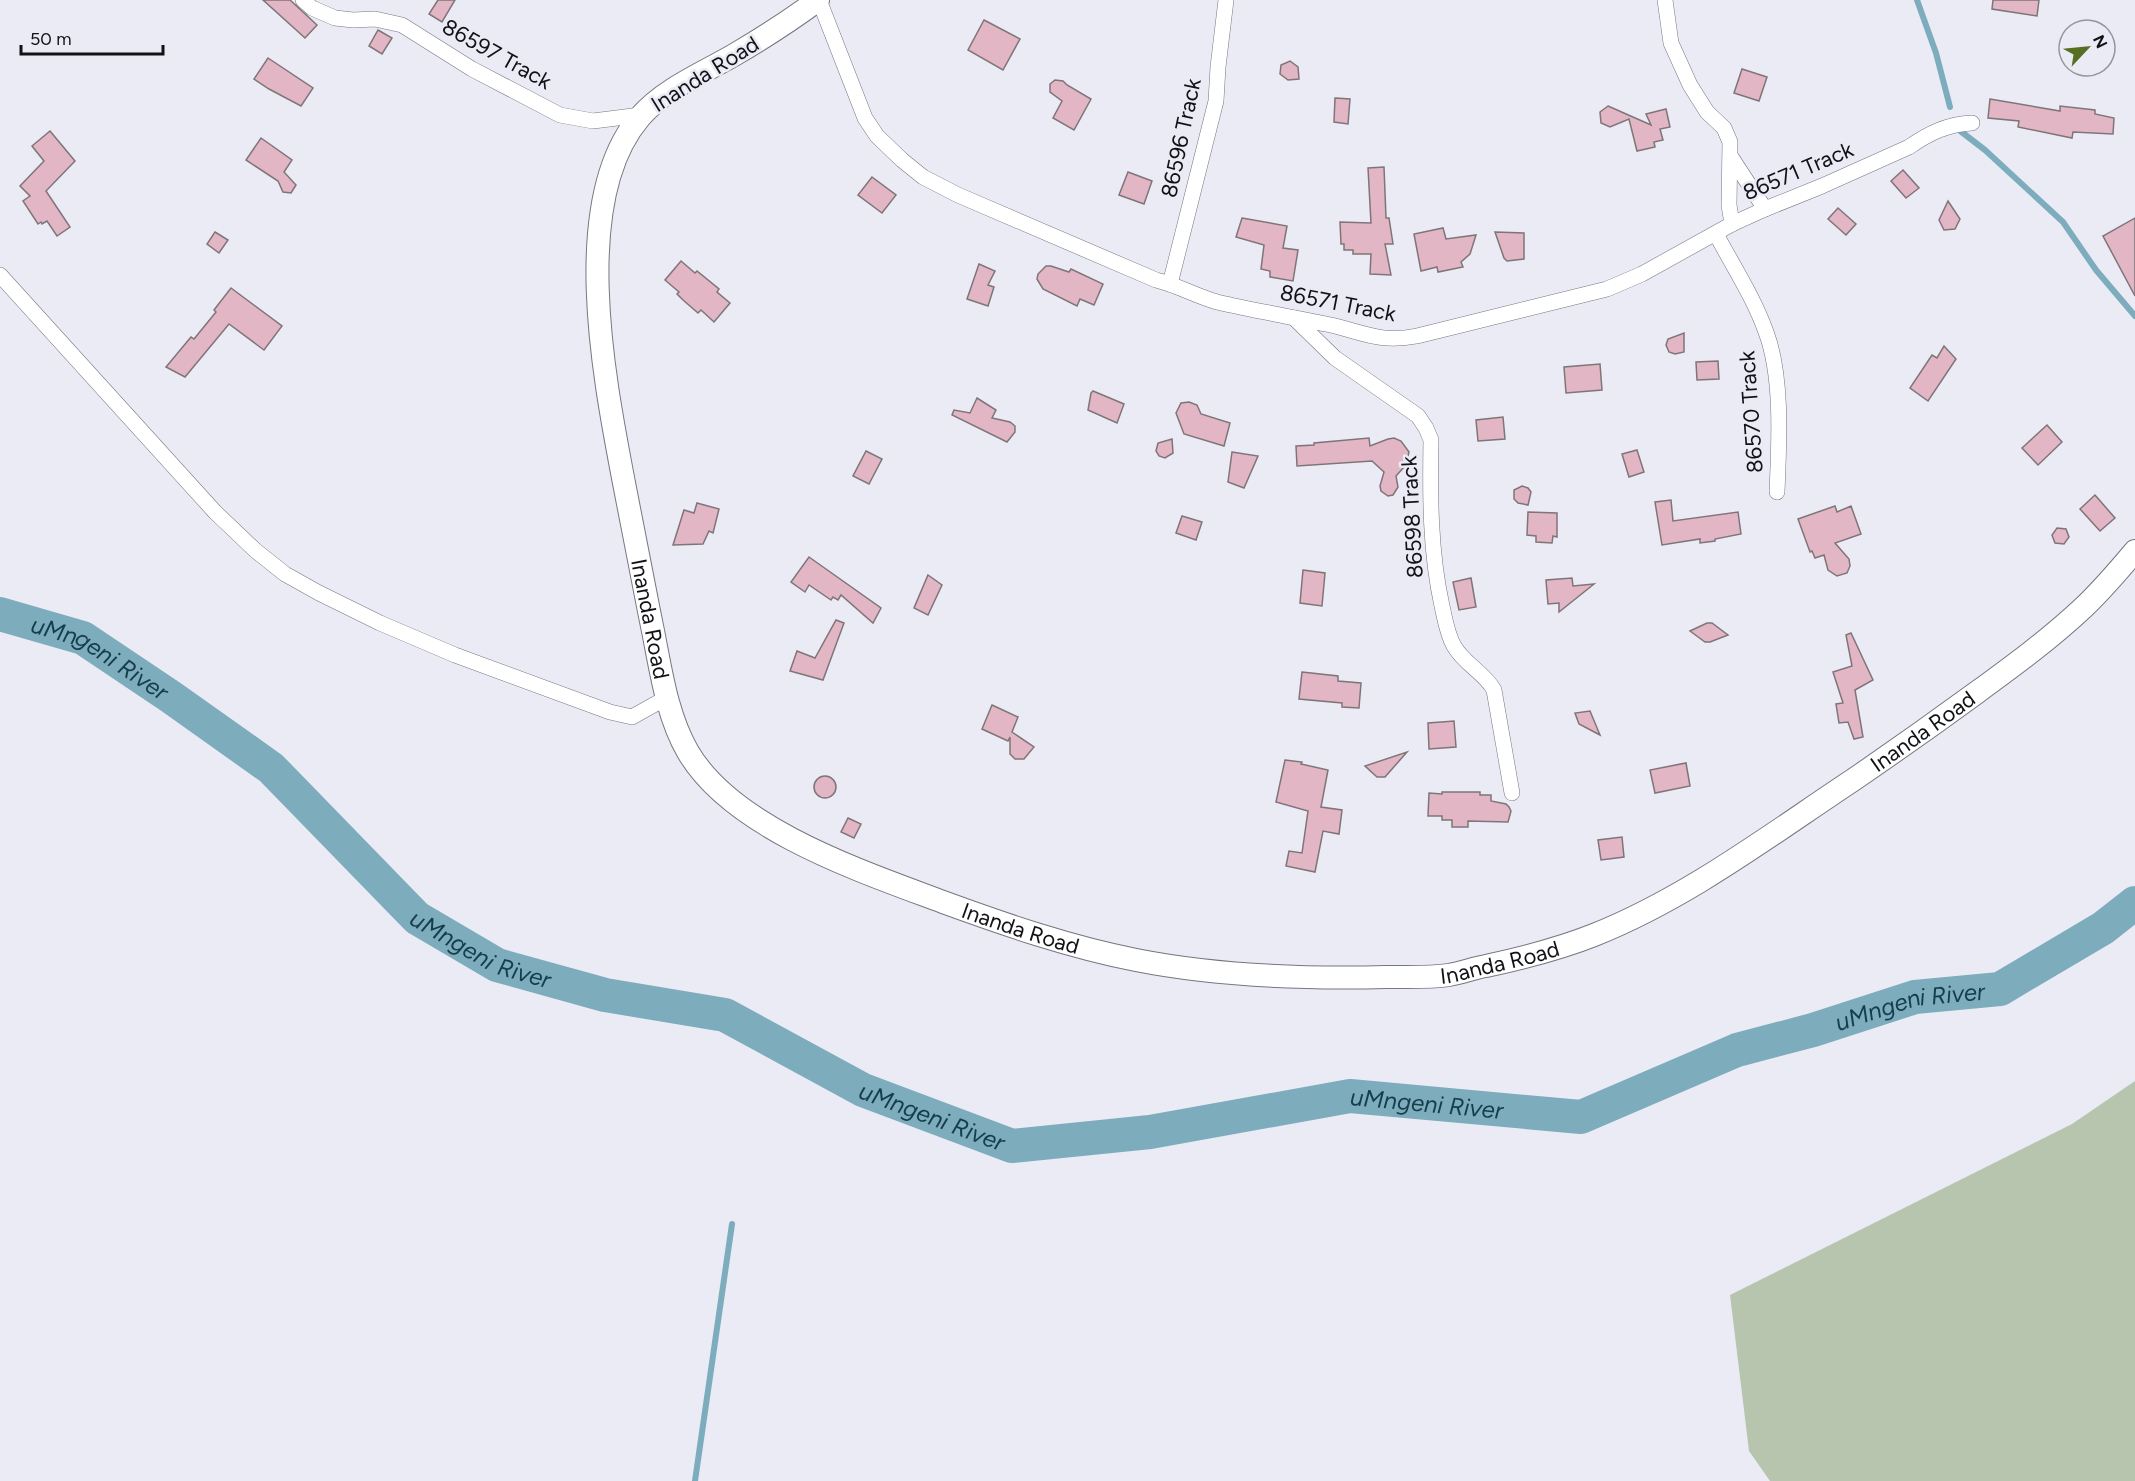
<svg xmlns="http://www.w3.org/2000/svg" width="2135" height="1481" font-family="Figtree,sans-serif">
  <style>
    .green { fill: #b8c5ae }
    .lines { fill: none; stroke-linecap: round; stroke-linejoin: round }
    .stream { stroke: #7dacbd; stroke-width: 6 }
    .river { stroke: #7dacbd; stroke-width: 34 }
    .building { fill: #e2b6c5; stroke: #7f7578; stroke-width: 1.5 }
    .street-casing { stroke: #75777f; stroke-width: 16 }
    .secondary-casing { stroke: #75777f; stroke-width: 24 }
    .street { stroke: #fff; stroke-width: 15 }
    .secondary { stroke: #fff; stroke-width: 22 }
    .labels { text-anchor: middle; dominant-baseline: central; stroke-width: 5; stroke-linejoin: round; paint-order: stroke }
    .street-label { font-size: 22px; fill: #121216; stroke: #eaebf5 }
    .water-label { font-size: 24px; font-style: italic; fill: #153e4c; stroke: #eaebf5 }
  </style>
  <rect width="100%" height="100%" fill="#eaebf5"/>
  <polygon class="green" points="2135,1081 2135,1481 1770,1481 1749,1451 1730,1295 2072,1124"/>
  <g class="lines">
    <g class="stream">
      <polyline points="1917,0 1936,53 1950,107"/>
      <polyline points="1959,130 1985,150 2063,222 2096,270 2135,316"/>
      <polyline points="695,1481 732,1224"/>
    </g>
    <path class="river" id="s1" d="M0,614L83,638L171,697L271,768L417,918L497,965L605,995L725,1015L863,1090L1012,1146L1150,1132L1350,1096L1581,1117L1737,1050L1813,1030L1915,997L2000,989L2103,928L2135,903"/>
  </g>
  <g class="building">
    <polygon points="263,0 290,0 317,25 305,38"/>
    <polygon points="438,0 455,0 442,22 429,14"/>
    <polygon points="1993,0 2039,0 2037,16 1992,9"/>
    <polygon points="984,20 1020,39 1003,70 968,50"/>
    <polygon points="378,30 392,38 382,54 369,46"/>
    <polygon points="268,58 313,88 301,106 269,89 254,79"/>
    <polygon points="1290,61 1298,67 1299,79 1288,80 1280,74 1281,65"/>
    <polygon points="1742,69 1767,77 1759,101 1734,93"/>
    <polygon points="1055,80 1063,81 1067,85 1091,99 1074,130 1053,118 1062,101 1050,92 1050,84"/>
    <polygon points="1335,98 1350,99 1348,124 1334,122"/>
    <polygon points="1990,99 2060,111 2060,106 2095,110 2095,114 2114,118 2113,134 2073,132 2072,138 2018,127 2019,121 1988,118"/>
    <polygon points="1608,106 1651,125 1646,114 1666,109 1670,127 1660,129 1663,140 1654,142 1655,147 1637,151 1629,119 1610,127 1601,123 1600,112"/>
    <polygon points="50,131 75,161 46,191 70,227 57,236 47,221 42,224 41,222 38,224 23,201 30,196 20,186 44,161 32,146"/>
    <polygon points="261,138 292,160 284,172 296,185 291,193 283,192 278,181 246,160"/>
    <polygon points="1384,167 1386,218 1389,218 1393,244 1385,244 1391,275 1370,274 1371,254 1353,254 1353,250 1344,250 1344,244 1341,244 1340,222 1371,223 1368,168"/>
    <polygon points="1903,170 1919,188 1906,198 1891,181"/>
    <polygon points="1128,172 1152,181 1144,204 1119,195"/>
    <polygon points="872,177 896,195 882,213 858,195"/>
    <polygon points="1948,201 1960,219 1955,229 1944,230 1939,220"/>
    <polygon points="1838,208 1856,224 1846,235 1828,219"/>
    <polygon points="1242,218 1287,226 1283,248 1298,250 1293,281 1270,277 1270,271 1261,269 1264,245 1236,237"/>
    <polygon points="2135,218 2135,296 2103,236"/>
    <polygon points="1443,228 1446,239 1476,235 1470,254 1461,262 1463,267 1438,272 1437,267 1421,271 1414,234"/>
    <polygon points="215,232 228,240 219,253 207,244"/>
    <polygon points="1495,232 1524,233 1524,259 1507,261 1504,258"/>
    <polygon points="681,261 695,273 697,271 719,289 717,292 730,303 714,322 701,310 698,313 683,300 677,294 679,292 665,280"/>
    <polygon points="979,264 995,271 988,285 994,287 988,306 967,299"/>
    <polygon points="1046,266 1051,266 1069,272 1071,269 1103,284 1094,305 1080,299 1077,306 1043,289 1037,279 1038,274"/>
    <polygon points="231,288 282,326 264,350 229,324 185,377 166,367 191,337 194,339 216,312 214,310"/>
    <polygon points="1684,333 1684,352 1675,354 1669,352 1666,345 1668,339"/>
    <polygon points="1944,346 1956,359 1928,401 1910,388 1932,355 1937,358"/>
    <polygon points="1718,361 1719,379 1697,380 1696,362"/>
    <polygon points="1600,364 1602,390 1566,393 1564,367"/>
    <polygon points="1093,391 1124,404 1117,423 1088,410 1091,393"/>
    <polygon points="977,398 996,410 992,418 1010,422 1015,426 1015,432 1007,442 952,415 954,410 970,413"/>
    <polygon points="1189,402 1197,405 1201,414 1230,423 1224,446 1184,434 1176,413 1181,403"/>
    <polygon points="1503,417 1505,439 1478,441 1476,420"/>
    <polygon points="2047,425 2062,442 2038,465 2022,448"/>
    <polygon points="1369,438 1370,446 1388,439 1394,438 1401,441 1409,452 1406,465 1396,476 1398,487 1393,495 1388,496 1381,491 1380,486 1384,472 1372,461 1297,466 1296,446 1314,445 1314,443"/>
    <polygon points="1172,439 1173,453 1165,458 1159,456 1156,451 1158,443"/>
    <polygon points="1637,450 1644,472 1629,477 1622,454"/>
    <polygon points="866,451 882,459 869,484 853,476"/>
    <polygon points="1232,452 1258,456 1244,488 1228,482"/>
    <polygon points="1522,486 1528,488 1531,492 1528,505 1518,503 1514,499 1514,490"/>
    <polygon points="2095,495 2115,518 2100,531 2080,509"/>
    <polygon points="1671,500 1673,521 1738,512 1741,534 1715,539 1715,541 1700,543 1700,539 1662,545 1655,502"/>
    <polygon points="697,503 719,509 713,533 709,531 703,544 673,545 684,510 694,513"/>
    <polygon points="1835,506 1837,512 1851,506 1861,534 1835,543 1849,559 1850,566 1847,573 1837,576 1828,570 1824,555 1815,558 1812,551 1810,552 1798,519"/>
    <polygon points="1528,512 1557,513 1557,537 1553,536 1552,543 1536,542 1536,536 1527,535"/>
    <polygon points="1182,516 1202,522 1196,540 1176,533"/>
    <polygon points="2057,528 2066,529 2069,537 2064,544 2055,543 2052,535"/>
    <polygon points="809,557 881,608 873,623 841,595 838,600 833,597 831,600 809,585 805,592 791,582"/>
    <polygon points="1303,570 1325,573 1322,606 1300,603"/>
    <polygon points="928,575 942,585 928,615 914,608"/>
    <polygon points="1471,578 1476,607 1459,610 1453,582"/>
    <polygon points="1572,578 1573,586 1594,584 1559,612 1559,603 1548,604 1546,580"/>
    <polygon points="836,620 844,623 823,680 790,671 797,651 815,658"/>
    <polygon points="1707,623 1712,623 1728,635 1710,642 1705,642 1690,631"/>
    <polygon points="1851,633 1873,680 1855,690 1863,737 1854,739 1848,722 1839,723 1836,704 1843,703 1833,672 1852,666 1846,635"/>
    <polygon points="1302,672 1338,676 1338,681 1361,683 1359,708 1342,707 1342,703 1299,699"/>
    <polygon points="992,705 1018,717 1012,732 1034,747 1024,759 1015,759 1010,754 1010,737 1008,741 982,729"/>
    <polygon points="1590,711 1600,735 1579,724 1575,713"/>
    <polygon points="1454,721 1456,747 1429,749 1428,723"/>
    <polygon points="1407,752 1385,777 1377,777 1365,766"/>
    <polygon points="1285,760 1302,762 1301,764 1328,770 1321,807 1342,810 1339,834 1323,831 1315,872 1286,866 1289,851 1302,853 1308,811 1276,802"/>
    <polygon points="1686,763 1690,786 1655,793 1650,770"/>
    <circle cx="825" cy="787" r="11"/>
    <polygon points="1442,792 1480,792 1480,795 1491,795 1491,801 1506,804 1509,807 1511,811 1508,822 1468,821 1468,827 1452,827 1452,820 1442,820 1442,816 1428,816 1429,793 1442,794"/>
    <polygon points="848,818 861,824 854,838 841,832"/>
    <polygon points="1622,837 1624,857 1601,860 1598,840"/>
  </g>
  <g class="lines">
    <defs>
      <g id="street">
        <polyline points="303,0 312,8 335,18 353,20 375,19 402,25 472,69 560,115 593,121 641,115"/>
        <path d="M819,0L865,118L877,136L902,160L923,177L958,195L1156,280C1177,285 1196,296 1217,302C1255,311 1293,317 1331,325C1364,333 1381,343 1417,336L1607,289L1642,274L1732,224L1765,209L1822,186L1909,147C1929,133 1948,124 1972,123"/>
        <polyline points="1665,0 1671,43 1690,85 1707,112 1724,128 1730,142 1729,205 1732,224"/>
        <polyline points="1731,157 1765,209"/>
        <path d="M1716,234C1733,266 1754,298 1766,332C1783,377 1779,444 1777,492"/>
        <polyline points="0,275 215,512 256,551 285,574 319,593 380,623 455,655 610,712 632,717 666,698"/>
        <polyline points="1170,284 1216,101 1218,67 1226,0"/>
        <path d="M1294,318L1335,358L1418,416L1426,428L1431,440C1430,496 1430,552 1442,606C1445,619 1447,634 1454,646C1464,664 1485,673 1494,690L1512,793"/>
      </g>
      <g id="secondary">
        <path id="s2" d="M818,0C791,20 763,38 734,55C703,73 664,89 640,117C568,201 605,383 624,483C634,533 643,582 653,631C661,671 667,716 688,752C733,829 863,872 943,902C1006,925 1070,947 1136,960C1217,976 1304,979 1386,977C1407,977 1429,978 1449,975C1461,973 1474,968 1486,966C1523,958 1559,949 1594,935C1687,898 1770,835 1853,780C1894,752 1935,723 1976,693C2013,666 2050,639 2084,607C2102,590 2119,570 2135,551"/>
      </g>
    </defs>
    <use href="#street" class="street-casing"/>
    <use href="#secondary" class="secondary-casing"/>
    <use href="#street" class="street"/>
    <use href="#secondary" class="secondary"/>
  </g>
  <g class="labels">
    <g class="street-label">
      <text transform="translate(497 54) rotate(29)">86597 Track</text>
      <text transform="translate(705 74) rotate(-32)">Inanda Road</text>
      <text transform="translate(1181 138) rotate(-78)">86596 Track</text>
      <text transform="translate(1798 171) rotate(-23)">86571 Track</text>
      <text transform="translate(1338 303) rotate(11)">86571 Track</text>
      <text transform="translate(1751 412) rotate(-94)">86570 Track</text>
      <text transform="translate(1412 517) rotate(-93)">86598 Track</text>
      <text stroke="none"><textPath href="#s2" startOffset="729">Inanda Road</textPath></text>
      <text stroke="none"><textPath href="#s2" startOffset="2223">Inanda Road</textPath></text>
      <text stroke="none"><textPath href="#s2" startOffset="1251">Inanda Road</textPath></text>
      <text stroke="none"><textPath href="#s2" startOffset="1737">Inanda Road</textPath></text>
    </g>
    <g class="water-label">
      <text stroke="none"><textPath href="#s1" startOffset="110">uMngeni River</textPath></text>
      <text stroke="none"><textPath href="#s1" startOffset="596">uMngeni River</textPath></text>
      <text stroke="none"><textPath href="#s1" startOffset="2090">uMngeni River</textPath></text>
      <text stroke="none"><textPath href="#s1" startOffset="1586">uMngeni River</textPath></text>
      <text stroke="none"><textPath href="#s1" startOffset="1082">uMngeni River</textPath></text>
    </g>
  </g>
  <g transform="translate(2087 48) rotate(64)"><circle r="28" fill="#eaebf5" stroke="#94949c" stroke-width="1.5"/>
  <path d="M0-4.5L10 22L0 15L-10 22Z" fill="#566f20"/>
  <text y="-9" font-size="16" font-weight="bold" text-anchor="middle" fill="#121216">N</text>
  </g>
  <path d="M21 45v9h142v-9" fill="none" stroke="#121216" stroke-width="3"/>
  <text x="30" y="45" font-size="18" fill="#121216" stroke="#eaebf5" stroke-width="4.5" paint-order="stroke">50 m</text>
</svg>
